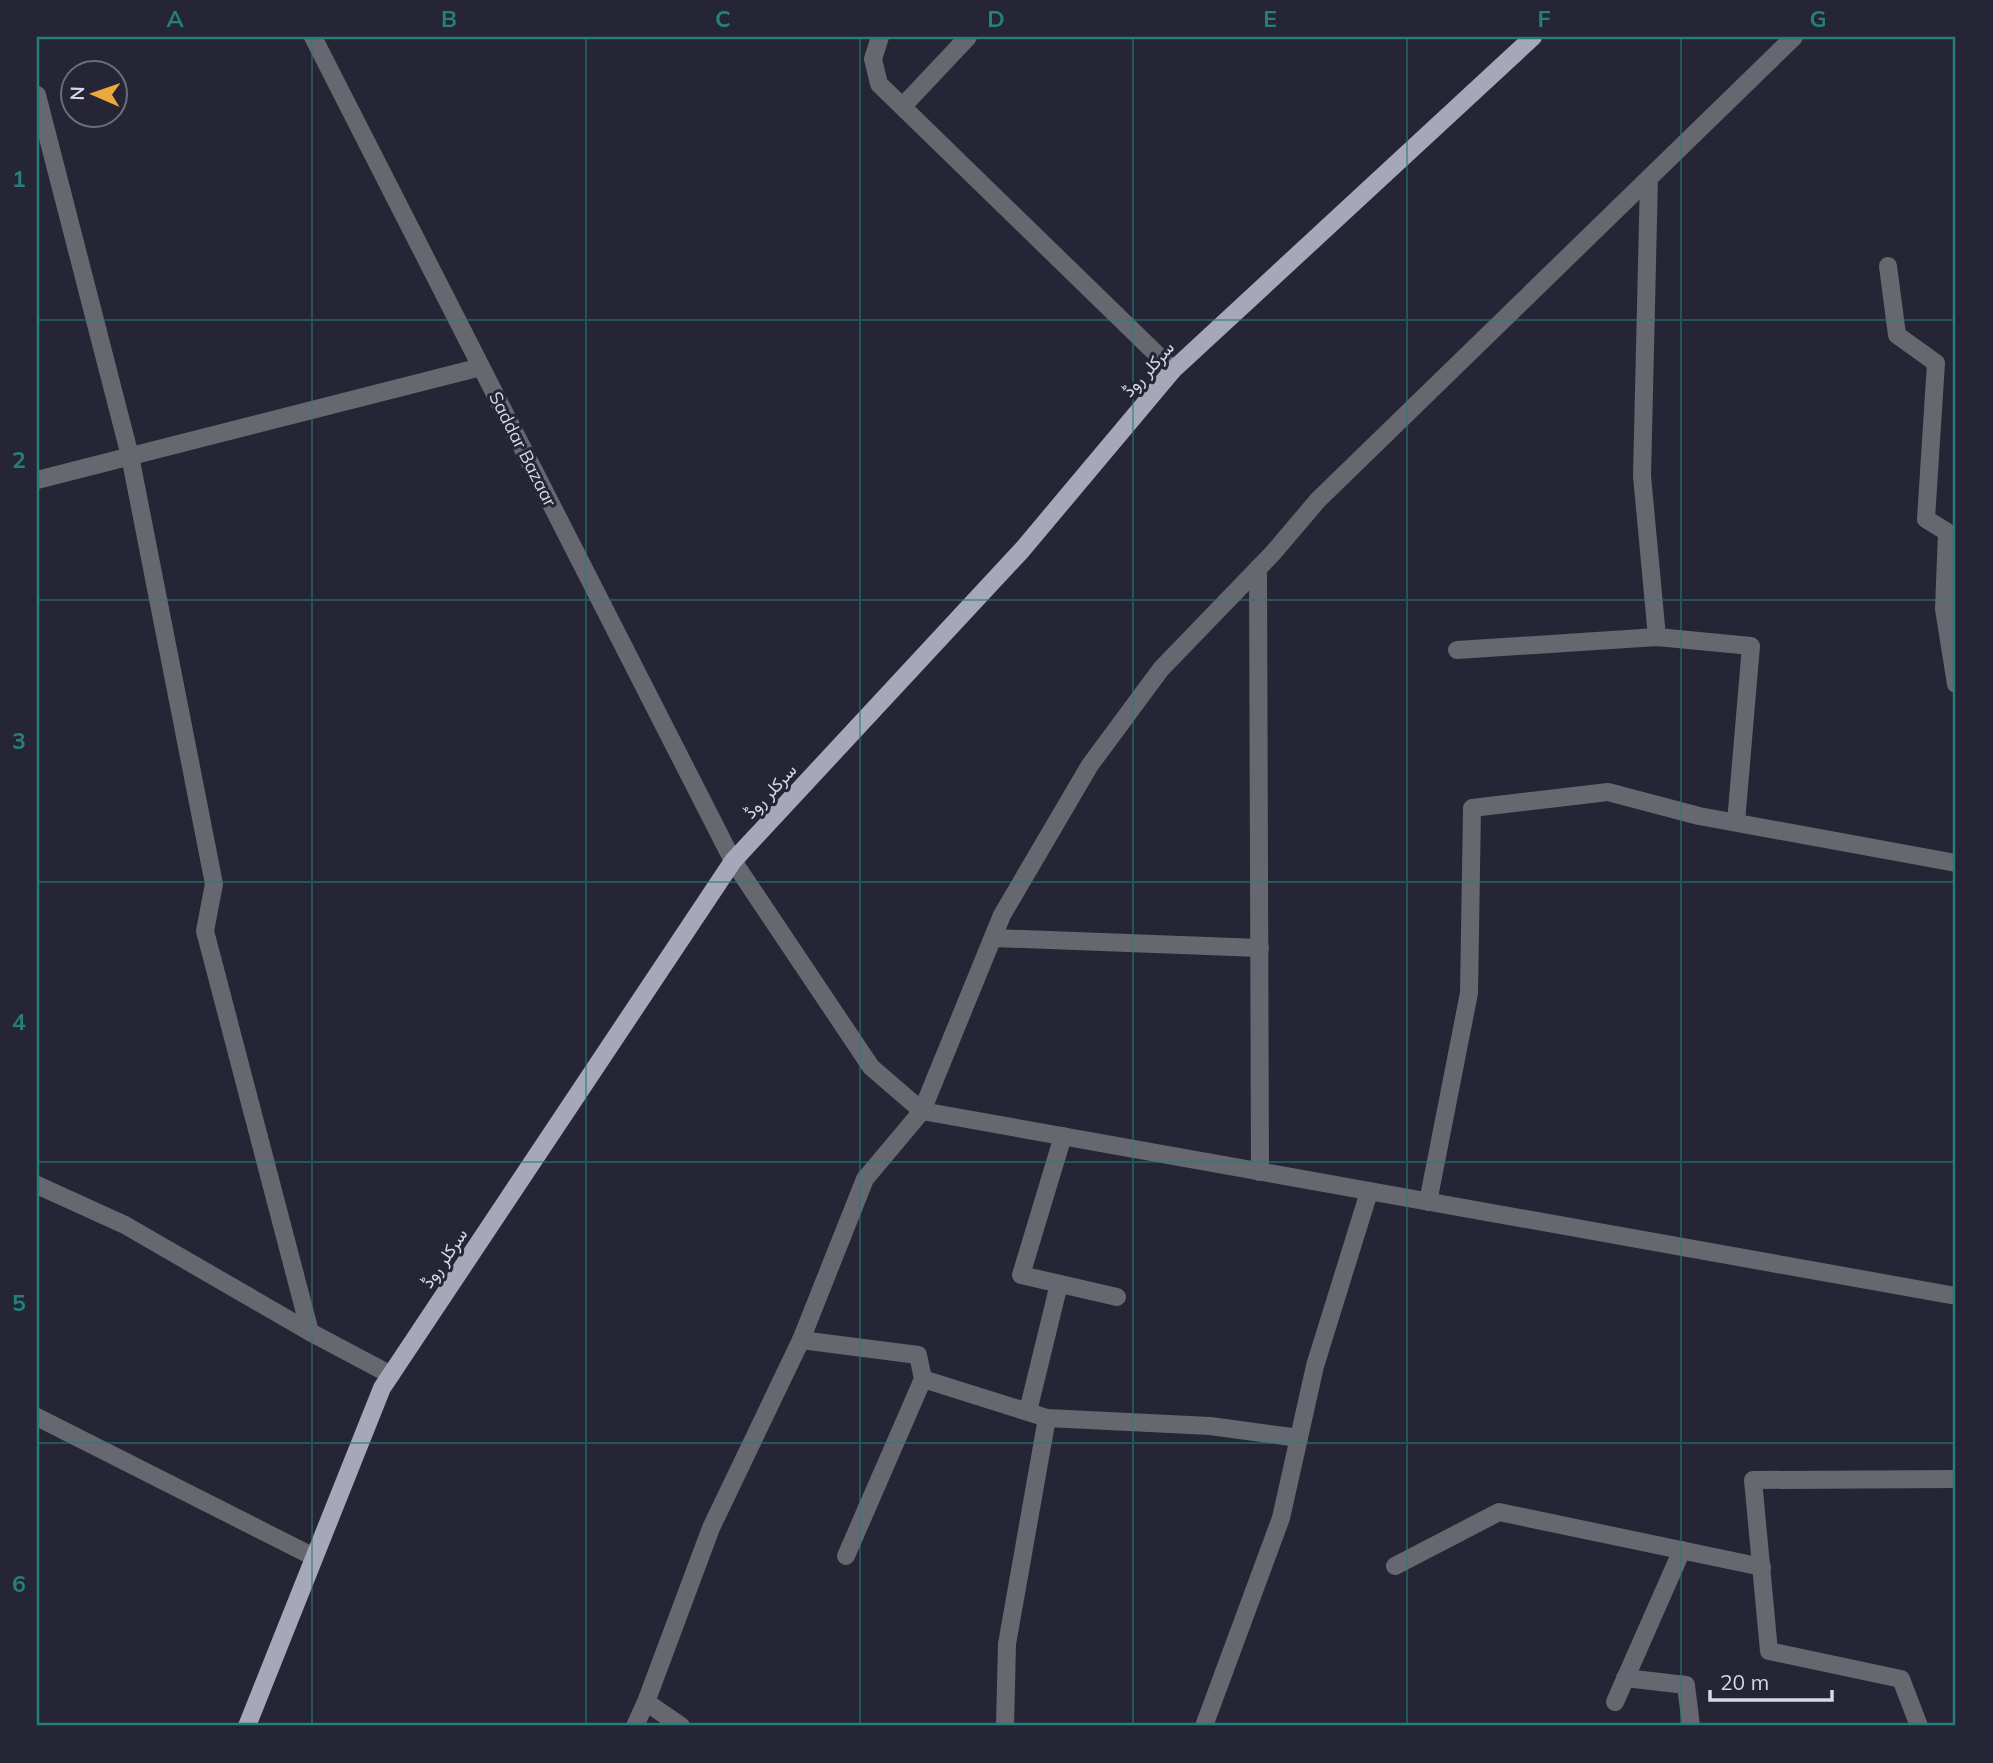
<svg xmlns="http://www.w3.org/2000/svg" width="1993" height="1763" font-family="Mulish,Vazirmatn,sans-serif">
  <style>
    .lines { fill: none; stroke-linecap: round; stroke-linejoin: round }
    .minor { stroke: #676770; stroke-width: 18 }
    .major { stroke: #a7a7ba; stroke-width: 18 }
    .grid { fill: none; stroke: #23807a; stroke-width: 2; stroke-opacity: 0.55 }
    .labels { text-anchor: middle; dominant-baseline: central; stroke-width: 6; stroke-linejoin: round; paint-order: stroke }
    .street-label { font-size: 18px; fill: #d7d8e3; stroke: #252536 }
    .neatline { fill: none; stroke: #23807a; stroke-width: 2.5 }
    .grid-label { font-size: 23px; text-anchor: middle; font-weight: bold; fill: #23807a }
  </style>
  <rect width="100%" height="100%" fill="#252536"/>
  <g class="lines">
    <g class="minor">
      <polyline points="313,37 733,861 871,1067 922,1111 1956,1296"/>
      <polyline points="880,37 873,59 879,84 1173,370"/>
      <polyline points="37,95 130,456 214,884 205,931 310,1332 391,1375"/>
      <polyline points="903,106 968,37"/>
      <polyline points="1649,178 1642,476 1657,637"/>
      <polyline points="1888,266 1897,335 1936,363 1926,519 1947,532 1944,609 1956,684"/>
      <polyline points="37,480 481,367"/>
      <polyline points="1258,568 1260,1172"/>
      <polyline points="1457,650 1657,637 1751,646 1736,822"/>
      <polyline points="993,938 1260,948"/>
      <polyline points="1063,1136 1021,1275 1117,1297"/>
      <polyline points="37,1185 125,1225 310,1332"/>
      <polyline points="1428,1202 1469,993 1472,808 1608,792 1699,816 1956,863"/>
      <polyline points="801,1340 918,1355 923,1379 1047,1418 1210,1426 1299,1438"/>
      <polyline points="1028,1411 1059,1284"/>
      <polyline points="37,1417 314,1557"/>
      <polyline points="846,1556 923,1379"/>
      <polyline points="1395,1566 1499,1512 1762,1567"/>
      <polyline points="1625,1678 1686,1685 1691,1726"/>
      <polyline points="646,1702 681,1726"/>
      <polyline points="1615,1702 1682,1550"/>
      <polyline points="635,1726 646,1702 711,1528 801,1340 865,1179 922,1111 1002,915 1090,765 1161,669 1273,553 1318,500 1794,37"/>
      <polyline points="1005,1726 1007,1644 1047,1418"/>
      <polyline points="1204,1726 1281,1518 1315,1366 1369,1192"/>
      <polyline points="1919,1726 1901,1679 1769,1651 1753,1480 1956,1479"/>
    </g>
    <polyline class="major" points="247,1726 382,1388 733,861 1022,550 1173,370 1533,37"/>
  </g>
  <path class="grid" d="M312,37V1726M586,37V1726M860,37V1726M1133,37V1726M1407,37V1726M1681,37V1726M37,320H1956M37,600H1956M37,882H1956M37,1162H1956M37,1443H1956"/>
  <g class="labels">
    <g class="street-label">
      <text transform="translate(1148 369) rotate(-48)">سرکلر روڈ</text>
      <text transform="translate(523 449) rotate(63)">Saddar Bazaar</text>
      <text transform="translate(770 791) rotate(-47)">سرکلر روڈ</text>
      <text transform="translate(444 1258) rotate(-56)">سرکلر روڈ</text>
    </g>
  </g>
  <rect width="1993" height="1763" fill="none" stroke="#252536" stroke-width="77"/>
  <g transform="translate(94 94) rotate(272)"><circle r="33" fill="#252536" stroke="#6c6d7b" stroke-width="2"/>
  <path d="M0-5L12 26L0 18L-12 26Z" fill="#eda83b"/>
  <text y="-10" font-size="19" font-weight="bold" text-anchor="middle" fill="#d7d8e3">N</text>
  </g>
  <path d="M1710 1690v10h122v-10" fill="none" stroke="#d7d8e3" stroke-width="3.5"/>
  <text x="1720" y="1690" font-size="21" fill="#d7d8e3" stroke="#252536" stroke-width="5" paint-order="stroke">20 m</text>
  <rect x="38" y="38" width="1916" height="1686" class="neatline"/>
  <g class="grid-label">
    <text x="175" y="27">A</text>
    <text x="449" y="27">B</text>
    <text x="723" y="27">C</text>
    <text x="996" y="27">D</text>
    <text x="1270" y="27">E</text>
    <text x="1544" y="27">F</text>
    <text x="1818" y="27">G</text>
    <text x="19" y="187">1</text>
    <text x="19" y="468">2</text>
    <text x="19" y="749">3</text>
    <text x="19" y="1030">4</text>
    <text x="19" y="1311">5</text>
    <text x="19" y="1592">6</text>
  </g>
</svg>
